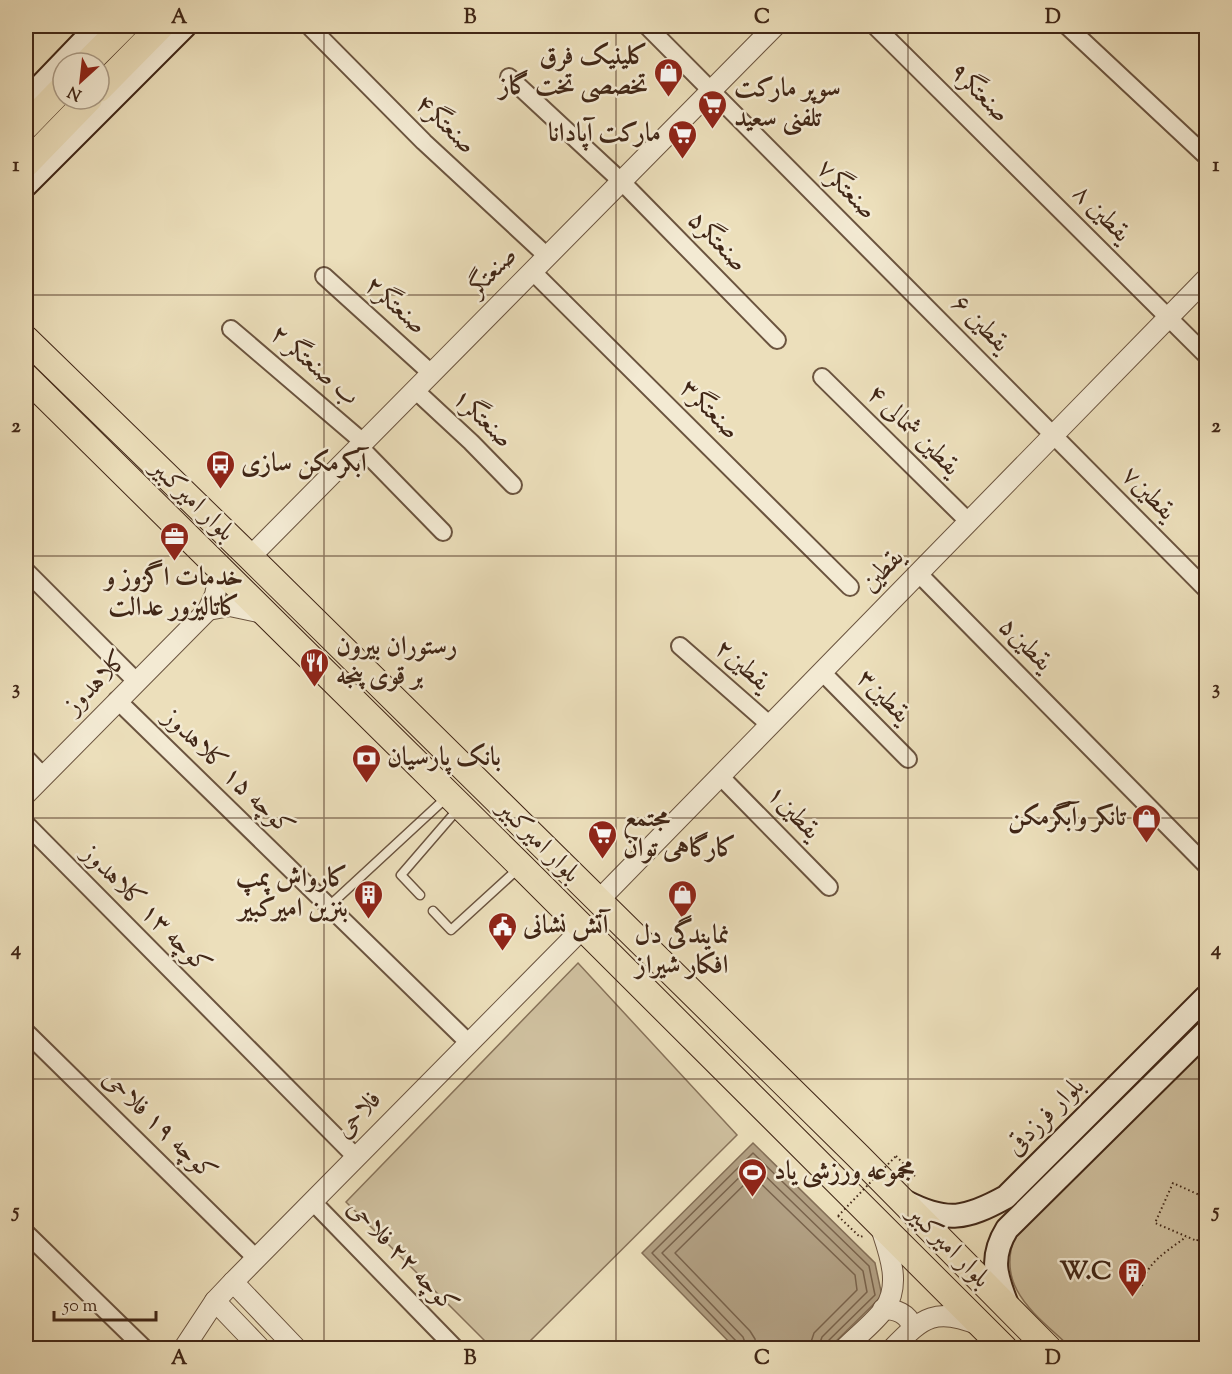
<svg xmlns="http://www.w3.org/2000/svg" width="1232" height="1374" font-family="'Sorts Mill Goudy',Amiri,serif">
  <style>
    .green { fill: #cfc09f; stroke: #88735a; stroke-width: 1.5 }
    .water { fill: #b2a083; stroke: #846f57; stroke-width: 1.5 }
    .lines { fill: none; stroke-linecap: round; stroke-linejoin: round }
    .shore { stroke: #79634c; stroke-width: 1.5 }
    .service-casing { stroke: #6b543f; stroke-width: 11 }
    .minor-casing { stroke: #6b543f; stroke-width: 20 }
    .tertiary-casing { stroke: #6b543f; stroke-width: 22 }
    .secondary-casing { stroke: #402616; stroke-width: 26 }
    .primary-casing { stroke: #402616; stroke-width: 28 }
    .path { stroke: #402616; stroke-width: 2; stroke-dasharray: 1.5 3; stroke-linecap: butt }
    .service { stroke: #f3ead3; stroke-width: 8 }
    .minor { stroke: #f3ead3; stroke-width: 16 }
    .tertiary { stroke: #f3ead3; stroke-width: 20 }
    .secondary { stroke: #f3ead3; stroke-width: 22 }
    .primary { stroke: #ecdfbb; stroke-width: 26 }
    .path-bridge { stroke: #402616; stroke-width: 2; stroke-dasharray: 1.5 3; stroke-linecap: butt }
    .grid { fill: none; stroke: #402616; stroke-width: 1.5; stroke-opacity: 0.55 }
    .labels { text-anchor: middle; dominant-baseline: central; stroke-width: 5; stroke-linejoin: round; paint-order: stroke }
    .poi-label { font-size: 26px; font-weight: bold; fill: #402616; stroke: #f3ead3; text-anchor: start }
    .street-label { font-size: 26px; fill: #402616; stroke: #f3ead3 }
    .neatline { fill: none; stroke: #402616; stroke-width: 2 }
    .grid-label { font-size: 20px; text-anchor: middle; font-weight: bold; fill: #402616 }
  </style>
  <rect width="100%" height="100%" fill="#ecdfbb"/>
  <filter id="stains"><feTurbulence type="fractalNoise" baseFrequency=".00333" numOctaves="4"/><feColorMatrix values="0 0 0 0 .2 0 0 0 0 .09 0 0 0 0 .02 0 0 0 .5 -.17"/></filter>
  <radialGradient id="worn" r=".72"><stop offset=".6" stop-color="#630" stop-opacity="0"/><stop offset="1" stop-color="#630" stop-opacity=".3"/></radialGradient>
  <g class="green">
    <polygon points="578,963 737,1135 523,1348 492,1348 346,1202"/>
    <path d="M1206,1049V1348H1071C1037,1315 992,1287 1017,1232Z"/>
  </g>
  <polygon class="water" points="753,1143 875,1263 882,1296 829,1348 735,1348 642,1253"/>
  <g class="lines">
    <g class="shore">
      <polyline points="739,1348 737,1342 652,1253 753,1153 869,1266 875,1295 827,1342 826,1348"/>
      <polyline points="747,1348 743,1337 662,1253 753,1164 863,1271 867,1292 822,1337 818,1348"/>
      <polyline points="756,1348 755,1339 750,1331 675,1253 753,1176 855,1275 857,1290 814,1333 809,1348"/>
    </g>
    <defs>
      <g id="service">
        <polyline points="420,895 401,875 458,809"/>
        <polyline points="328,907 447,797"/>
        <polyline points="433,911 451,930 520,867"/>
      </g>
      <g id="minor">
        <polyline points="313,26 311,28 424,142 547,256"/>
        <polyline points="647,26 1206,589"/>
        <polyline points="875,26 1206,355"/>
        <polyline points="1067,26 1206,156"/>
        <polyline points="509,77 621,181 777,340"/>
        <polyline points="532,271 850,587"/>
        <polyline points="324,276 431,373"/>
        <polyline points="231,329 363,442"/>
        <polyline points="822,377 969,522"/>
        <polyline points="415,390 471,442 513,485"/>
        <polyline points="359,446 443,532"/>
        <polyline points="26,571 136,681"/>
        <polyline points="918,573 1206,865"/>
        <polyline points="680,646 770,725"/>
        <polyline points="822,672 908,759"/>
        <polyline points="117,700 468,1042"/>
        <polyline points="26,758 43,776"/>
        <polyline points="720,776 829,887"/>
        <polyline points="26,824 356,1157"/>
        <polyline points="26,1032 256,1258"/>
        <polyline points="313,1202 455,1348"/>
        <polyline points="26,1233 144,1348"/>
      </g>
      <g id="tertiary">
        <polyline points="250,557 775,26"/>
        <polyline points="208,610 230,606 263,613"/>
        <polyline points="26,794 208,610 215,595 220,570"/>
        <polyline points="598,901 1206,279"/>
        <polyline points="233,1282 296,1348"/>
        <polyline points="215,1301 260,1348"/>
        <path d="M883,1309C896,1309 908,1314 912,1326L910,1331"/>
        <polyline points="184,1348 215,1301 233,1282 583,928"/>
        <path d="M845,1348C858,1335 875,1322 885,1308C902,1283 888,1250 880,1225"/>
        <path d="M893,1348C923,1317 936,1307 979,1325"/>
      </g>
      <g id="secondary">
        <polyline points="26,101 98,26"/>
        <polyline points="26,185 185,26"/>
        <path d="M906,1202C947,1223 966,1219 1006,1197L1206,997"/>
        <path d="M1008,1307C996,1277 989,1258 1007,1229L1206,1032"/>
      </g>
      <g id="primary">
        <polyline points="87,63 124,26"/>
        <polyline points="99,89 161,26"/>
        <polyline points="26,126 63,88"/>
        <polyline points="26,164 89,99"/>
        <polyline points="26,339 250,557 858,1156 1048,1348"/>
        <polyline points="26,377 521,866 1004,1348"/>
      </g>
    </defs>
    <use href="#service" class="service-casing"/>
    <use href="#minor" class="minor-casing"/>
    <use href="#tertiary" class="tertiary-casing"/>
    <use href="#secondary" class="secondary-casing"/>
    <use href="#primary" class="primary-casing"/>
    <g class="path">
      <polyline points="896,1156 915,1175 909,1181"/>
      <polyline points="1206,1198 1173,1183 1155,1223 1197,1241 1206,1219"/>
      <polyline points="838,1216 860,1237 863,1236"/>
      <polyline points="1201,1232 1206,1236"/>
      <path d="M1142,1286C1145,1263 1169,1250 1186,1237"/>
    </g>
    <use href="#service" class="service"/>
    <use href="#minor" class="minor"/>
    <use href="#tertiary" class="tertiary"/>
    <use href="#secondary" class="secondary"/>
    <use href="#primary" class="primary"/>
    <polyline class="path-bridge" points="838,1216 896,1156"/>
  </g>
  <path class="grid" d="M324,26V1348M616,26V1348M908,26V1348M26,295H1206M26,556H1206M26,818H1206M26,1079H1206"/>
  <defs>
    <symbol id="shop-pin" viewBox="-11 -11 22 30"><path d="M0 17L-7.5 6A9.5 9.5 0 1 1 7.5 6Z" fill="#8f2418" stroke="#f3ead3"/><path d="M-5-2.5h2.3a2.7 3.5 0 0 1 5.4 0H5L5.5 6h-11ZM-1.5-2.5h3a1.5 2.3 0 0 0-3 0Z" fill="#fff"/></symbol>
    <symbol id="supermarket-pin" viewBox="-11 -11 22 30"><path d="M0 17L-7.5 6A9.5 9.5 0 1 1 7.5 6Z" fill="#8f2418" stroke="#f3ead3"/><path d="M-6-5.5h2.5l.6 2H6L4.5 2H-2.5L-4.4-4H-6ZM-1.5 3.2a1.3 1.3 0 1 0 .1 0ZM3 3.2a1.3 1.3 0 1 0 .1 0Z" fill="#fff"/></symbol>
    <symbol id="bus-pin" viewBox="-11 -11 22 30"><path d="M0 17L-7.5 6A9.5 9.5 0 1 1 7.5 6Z" fill="#8f2418" stroke="#f3ead3"/><path d="M-5-6H5V4H4V6H2V4H-2V6H-4V4H-5ZM-3.5-4V0h7V-4ZM-3.5 1.2v1.5H-2V1.2ZM2 1.2v1.5H3.5V1.2Z" fill="#fff"/></symbol>
    <symbol id="office-pin" viewBox="-11 -11 22 30"><path d="M0 17L-7.5 6A9.5 9.5 0 1 1 7.5 6Z" fill="#8f2418" stroke="#f3ead3"/><path d="M-6-3h4V-5.5h4V-3h4V5H-6ZM-1-4.5V-3h2v-1.5ZM-6 0V1H6V0Z" fill="#fff"/></symbol>
    <symbol id="restaurant-pin" viewBox="-11 -11 22 30"><path d="M0 17L-7.5 6A9.5 9.5 0 1 1 7.5 6Z" fill="#8f2418" stroke="#f3ead3"/><path d="M-5-6h1v4h1v-4h1v4h1v-4h1v5L-1.5 .5V6h-2V.5L-5-1ZM5-6V6H3V1.5H1.5Q1.5-4 5-6Z" fill="#fff"/></symbol>
    <symbol id="bank-pin" viewBox="-11 -11 22 30"><path d="M0 17L-7.5 6A9.5 9.5 0 1 1 7.5 6Z" fill="#8f2418" stroke="#f3ead3"/><path d="M-6-4H6V4H-6ZM0-2.3a2.3 2.3 0 1 0 0 4.6a2.3 2.3 0 1 0 0-4.6Z" fill="#fff"/></symbol>
    <symbol id="building-pin" viewBox="-11 -11 22 30"><path d="M0 17L-7.5 6A9.5 9.5 0 1 1 7.5 6Z" fill="#8f2418" stroke="#f3ead3"/><path d="M-4-6H4V6H1V3H-1V6H-4ZM-2.5-4.3h1.7v1.8h-1.7ZM.8-4.3h1.7v1.8H.8ZM-2.5-1h1.7V.8h-1.7ZM.8-1h1.7V.8H.8Z" fill="#fff"/></symbol>
    <symbol id="civic-pin" viewBox="-11 -11 22 30"><path d="M0 17L-7.5 6A9.5 9.5 0 1 1 7.5 6Z" fill="#8f2418" stroke="#f3ead3"/><path d="M-.6-6.5H3V-4.5H.6V-3L4-1V1h2V6H-6V1h2V-1L-.6-3ZM-1.2 2.5V6h2.4V2.5Z" fill="#fff"/></symbol>
    <symbol id="stadium-pin" viewBox="-11 -11 22 30"><path d="M0 17L-7.5 6A9.5 9.5 0 1 1 7.5 6Z" fill="#8f2418" stroke="#f3ead3"/><path d="M0-5a6.5 5 0 1 0 0 10a6.5 5 0 1 0 0-10ZM-3.5-1.8h7v3.6h-7Z" fill="#fff"/></symbol>
  </defs>
  <g fill-rule="evenodd">
    <use href="#shop-pin" x="652" y="56" width="33" height="45"/>
    <use href="#supermarket-pin" x="696" y="88" width="33" height="45"/>
    <use href="#supermarket-pin" x="666" y="118" width="33" height="45"/>
    <use href="#bus-pin" x="204" y="448" width="33" height="45"/>
    <use href="#office-pin" x="158" y="520" width="33" height="45"/>
    <use href="#restaurant-pin" x="298" y="646" width="33" height="45"/>
    <use href="#bank-pin" x="350" y="742" width="33" height="45"/>
    <use href="#shop-pin" x="1130" y="802" width="33" height="45"/>
    <use href="#supermarket-pin" x="586" y="818" width="33" height="45"/>
    <use href="#building-pin" x="352" y="878" width="33" height="45"/>
    <use href="#shop-pin" x="666" y="878" width="33" height="45"/>
    <use href="#civic-pin" x="486" y="910" width="33" height="45"/>
    <use href="#stadium-pin" x="736" y="1156" width="33" height="45"/>
    <use href="#building-pin" x="1116" y="1256" width="33" height="45"/>
  </g>
  <g class="labels">
    <g class="poi-label">
      <text x="648" y="57" text-anchor="end">کلینیک فرق<tspan x="648" dy="30">تخصصی تخت گاز</tspan></text>
      <text x="734" y="89">سوپر مارکت<tspan x="734" dy="30">تلفنی سعید</tspan></text>
      <text x="661" y="134" text-anchor="end">مارکت آپادانا</text>
      <text x="241" y="464">آبکرمکن سازی</text>
      <text x="174" y="578" text-anchor="middle">خدمات اگزوز و<tspan x="174" dy="30">کاتالیزور عدالت</tspan></text>
      <text x="336" y="647">رستوران بیرون<tspan x="336" dy="30">بر قوی پنجه</tspan></text>
      <text x="387" y="758">بانک پارسیان</text>
      <text x="1126" y="818" text-anchor="end">تانکر وآبگرمکن</text>
      <text x="623" y="819">مجتمع<tspan x="623" dy="30">کارگاهی توان</tspan></text>
      <text x="348" y="879" text-anchor="end">کارواش پمپ<tspan x="348" dy="30">بنزین امیرکبیر</tspan></text>
      <text x="523" y="926">آتش نشانی</text>
      <text x="682" y="936" text-anchor="middle">نمایندگی دل<tspan x="682" dy="30">افکار شیراز</tspan></text>
      <text x="774" y="1172">مجموعه ورزشی یاد</text>
      <text x="1112" y="1272" text-anchor="end">W.C</text>
    </g>
    <g class="street-label">
      <text transform="translate(979 93) rotate(45)">صنعتگر۹</text>
      <text transform="translate(445 125) rotate(44)">صنعتگر۴</text>
      <text transform="translate(846 190) rotate(45)">صنعتگر۷</text>
      <text transform="translate(1101 214) rotate(45)">یقطین ۸</text>
      <text transform="translate(717 242) rotate(46)">صنعتگر۵</text>
      <text transform="translate(493 272) rotate(-45)">صنعتگر</text>
      <text transform="translate(395 306) rotate(42)">صنعتگر۲</text>
      <text transform="translate(980 324) rotate(45)">یقطین ۶</text>
      <text transform="translate(314 366) rotate(41)">۲ ب صنعتگر</text>
      <text transform="translate(709 410) rotate(45)">صنعتگر۳</text>
      <text transform="translate(482 419) rotate(44)">صنعتگر۱</text>
      <text transform="translate(913 431) rotate(44)">یقطین شمالی ۴</text>
      <text transform="translate(1148 494) rotate(45)">یقطین۷</text>
      <text transform="translate(192 501) rotate(44)">بلوار امیرکبیر</text>
      <text transform="translate(883 571) rotate(-46)">یقطین</text>
      <text transform="translate(1025 645) rotate(45)">یقطین۵</text>
      <text transform="translate(742 666) rotate(41)">یقطین۲</text>
      <text transform="translate(97 683) rotate(-45)">کلاهدوز</text>
      <text transform="translate(883 697) rotate(45)">یقطین۳</text>
      <text transform="translate(228 773) rotate(44)">کوچه ۱۵ کلاهدوز</text>
      <text transform="translate(793 813) rotate(46)">یقطین۱</text>
      <text transform="translate(538 842) rotate(45)">بلوار امیرکبیر</text>
      <text transform="translate(146 910) rotate(45)">کوچه ۱۳ کلاهدوز</text>
      <text transform="translate(359 1115) rotate(-46)">فلاحی</text>
      <text transform="translate(1046 1117) rotate(-45)">بلوار فرزدقی</text>
      <text transform="translate(159 1126) rotate(44)">کوچه ۱۹ فلاحی</text>
      <text transform="translate(948 1247) rotate(45)">بلوار امیرکبیر</text>
      <text transform="translate(402 1257) rotate(46)">کوچه ۲۲ فلاحی</text>
    </g>
  </g>
  <rect width="1232" height="1374" fill="none" stroke="#ecdfbb" stroke-width="66"/>
  <g transform="translate(81 81) rotate(207)"><circle r="28" fill="#f3ead3" stroke="#ab9c87" stroke-width="1.5"/>
  <path d="M0-4.5L10 22L0 15L-10 22Z" fill="#8f2418"/>
  <text y="-9" font-size="16" font-weight="bold" text-anchor="middle" fill="#402616">N</text>
  </g>
  <path d="M54 1311v9h102v-9" fill="none" stroke="#402616" stroke-width="3"/>
  <text x="63" y="1311" font-size="18" fill="#402616" stroke="#f3ead3" stroke-width="4.5" paint-order="stroke">50 m</text>
  <rect x="33" y="33" width="1166" height="1308" class="neatline"/>
  <g class="grid-label">
    <text x="179" y="23">A</text>
    <text x="470" y="23">B</text>
    <text x="762" y="23">C</text>
    <text x="1053" y="23">D</text>
    <text x="16" y="171">1</text>
    <text x="1216" y="171">1</text>
    <text x="16" y="432">2</text>
    <text x="1216" y="432">2</text>
    <text x="16" y="694">3</text>
    <text x="1216" y="694">3</text>
    <text x="16" y="955">4</text>
    <text x="1216" y="955">4</text>
    <text x="16" y="1217">5</text>
    <text x="1216" y="1217">5</text>
    <text x="179" y="1364">A</text>
    <text x="470" y="1364">B</text>
    <text x="762" y="1364">C</text>
    <text x="1053" y="1364">D</text>
  </g>
  <rect width="100%" height="100%" filter="url(#stains)"/>
  <rect width="100%" height="100%" fill="url(#worn)"/>
</svg>
